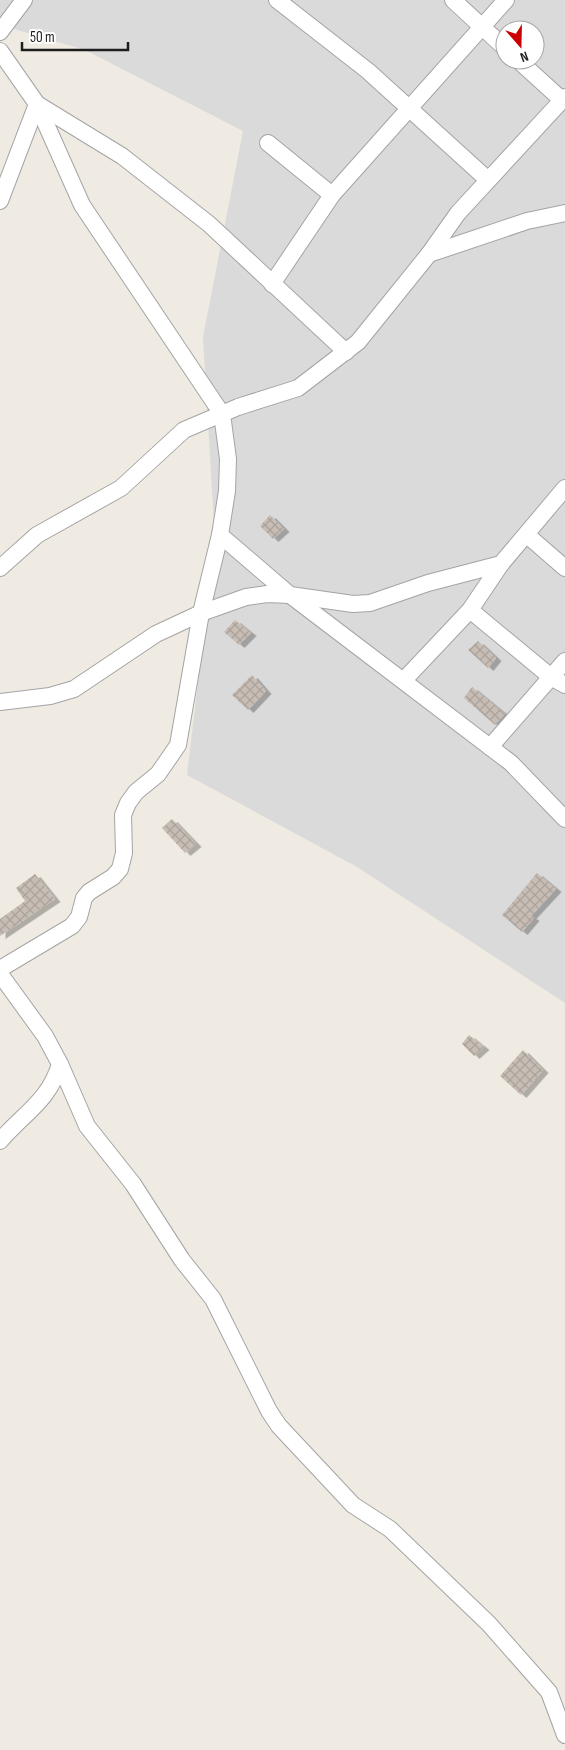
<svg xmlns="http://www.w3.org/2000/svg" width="565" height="1750" font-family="'Sofia Sans Condensed',sans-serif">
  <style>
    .residential { fill: #dbdada; fill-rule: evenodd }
    .building { fill: url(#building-cross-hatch); filter: url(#shadow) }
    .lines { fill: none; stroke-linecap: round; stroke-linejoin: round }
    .street-casing { stroke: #a4a4a4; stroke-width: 18 }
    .street { stroke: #fff; stroke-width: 16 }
  </style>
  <defs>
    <pattern id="building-cross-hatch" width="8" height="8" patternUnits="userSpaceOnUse" patternTransform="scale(1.25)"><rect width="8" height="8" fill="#c7bdb5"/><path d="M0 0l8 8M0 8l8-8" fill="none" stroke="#aaa29b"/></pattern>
    <filter id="shadow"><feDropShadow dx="5.5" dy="3" stdDeviation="0" flood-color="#0004"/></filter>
  </defs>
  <rect width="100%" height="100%" fill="#efebe2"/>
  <path class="residential" d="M0,0H565V1003L357,867L187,775L215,541L203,337L243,131L85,50L0,25ZM505,30H535V60H505Z"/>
  <g class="building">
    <polygon points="270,515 284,529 273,539 260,526"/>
    <polygon points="235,620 251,633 239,645 224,632"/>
    <polygon points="478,641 496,658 488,668 468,650"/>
    <polygon points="252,675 266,691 248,710 232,695"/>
    <polygon points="472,687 505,714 495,725 464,698"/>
    <polygon points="172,819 196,844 185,853 162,828"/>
    <polygon points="537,873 556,889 531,916 534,918 522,932 502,915"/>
    <polygon points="35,874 55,899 0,936 0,919 25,901 16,888"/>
    <polygon points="469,1035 484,1047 474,1056 462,1044"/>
    <polygon points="523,1050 543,1070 521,1095 500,1076"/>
  </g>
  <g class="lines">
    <defs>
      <g id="street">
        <polyline points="277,0 368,71 488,180"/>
        <polyline points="453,0 505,48"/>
        <polyline points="0,32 24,0"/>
        <polyline points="0,51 37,104 82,205 222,414 228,459 227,491 220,535 201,613 178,745 158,774 136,792 128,803 123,815 124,853 120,869 113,877 89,892 84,898 79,917 72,926 0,969"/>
        <polyline points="518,60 562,100"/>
        <polyline points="268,143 332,195"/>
        <polyline points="0,201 37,104 122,156 209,224 346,352"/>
        <polyline points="429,254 527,221 565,213"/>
        <polyline points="272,284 332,195 506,0"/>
        <polyline points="220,535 290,595 511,763 565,819"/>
        <polyline points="527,535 565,568"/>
        <polyline points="0,568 37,535 121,488 184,430 238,407 298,388 358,342 429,254 458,213 565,97"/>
        <polyline points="470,610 551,677 565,685"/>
        <polyline points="404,680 470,610 501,564"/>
        <polyline points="0,702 50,696 74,689 156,634 201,613 246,597 267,594 290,595 353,604 370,603 428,583 501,564 565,488"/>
        <polyline points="490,747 565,661"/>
        <path d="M0,974L45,1036L60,1064C49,1101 24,1113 0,1141"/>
        <polyline points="60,1064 87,1126 133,1184 182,1260 213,1299 269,1411 279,1426 353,1505 390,1529 489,1624 549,1692 565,1735"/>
      </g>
    </defs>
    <use href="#street" class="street-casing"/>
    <use href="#street" class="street"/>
  </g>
  <g transform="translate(520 45) rotate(160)"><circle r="24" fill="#ffffff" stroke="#a5a5a5"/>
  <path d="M0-4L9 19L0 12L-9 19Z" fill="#cb0002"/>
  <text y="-8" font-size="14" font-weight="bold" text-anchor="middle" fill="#1d1d1d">N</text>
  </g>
  <path d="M22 42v8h106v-8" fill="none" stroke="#1d1d1d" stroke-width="2.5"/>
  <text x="30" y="42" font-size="15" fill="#1d1d1d" stroke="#ffffff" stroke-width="4" paint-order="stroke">50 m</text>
</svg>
